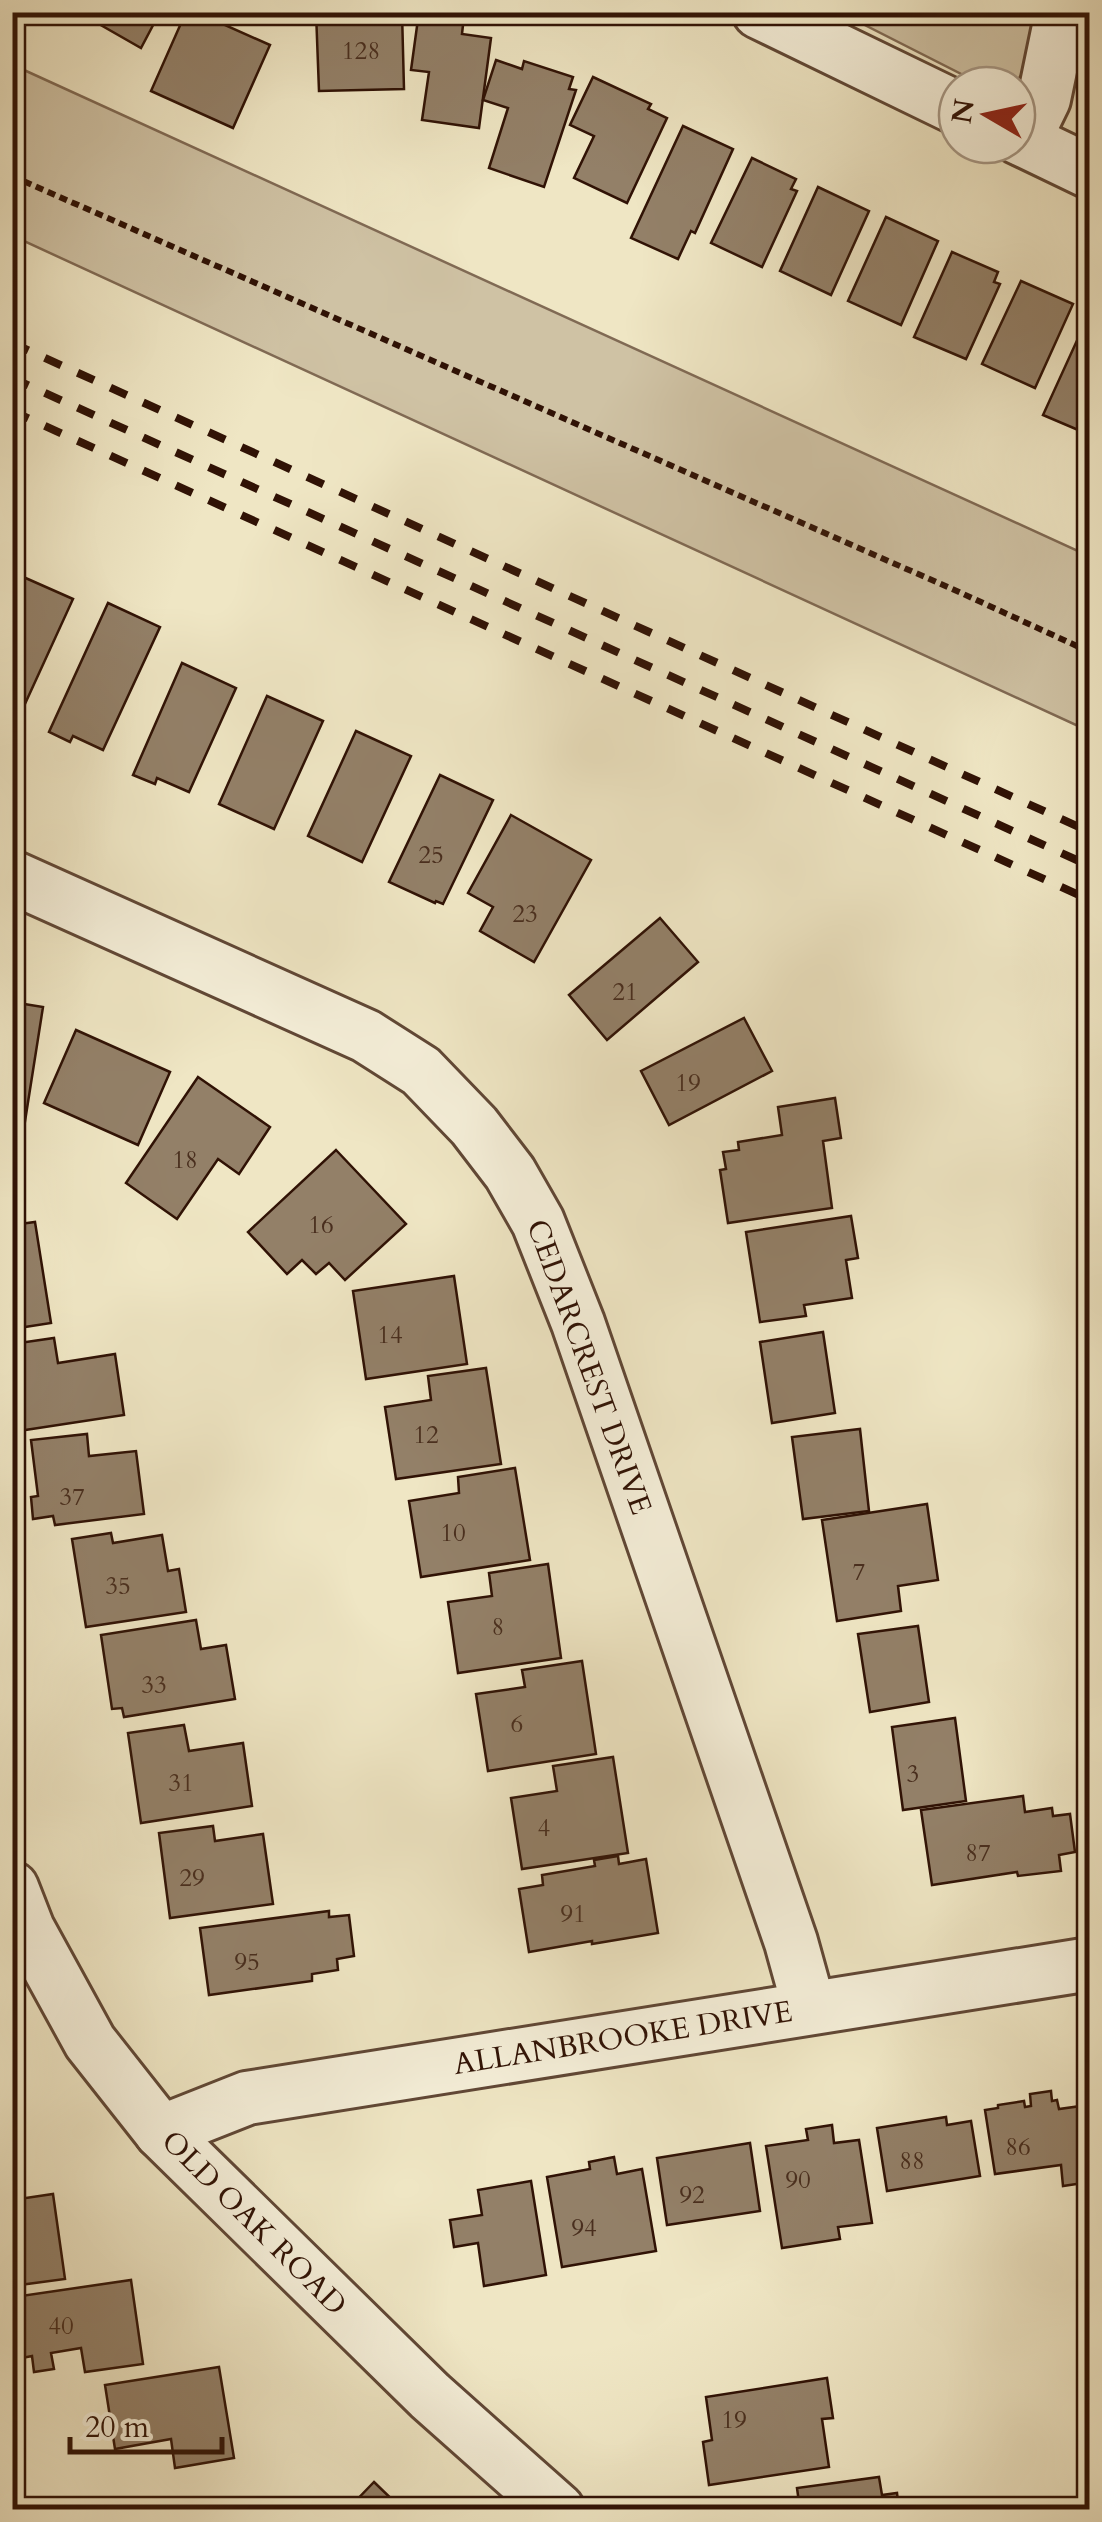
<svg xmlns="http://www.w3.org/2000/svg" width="1102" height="2522" font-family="Cardo,serif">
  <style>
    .green { fill: #cfc2a4; stroke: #806a54; stroke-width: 2.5 }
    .building { fill: #938068; stroke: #301205; stroke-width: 2.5 }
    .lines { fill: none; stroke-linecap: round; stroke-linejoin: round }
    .street-casing { stroke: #604735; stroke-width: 58 }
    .path { stroke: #301205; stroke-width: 6; stroke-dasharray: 8 5; stroke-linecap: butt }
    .street { stroke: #f5efd9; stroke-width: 52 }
    .rail { stroke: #301205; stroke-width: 8; stroke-dasharray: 18 18; stroke-linecap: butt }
    .labels { text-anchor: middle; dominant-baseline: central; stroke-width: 9; stroke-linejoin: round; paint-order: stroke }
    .number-label { font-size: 25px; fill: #492e1e }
    .street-label { font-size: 30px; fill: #301205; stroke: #f5efd9 }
  </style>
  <rect width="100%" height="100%" fill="#efe6c4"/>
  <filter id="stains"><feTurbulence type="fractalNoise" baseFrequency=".002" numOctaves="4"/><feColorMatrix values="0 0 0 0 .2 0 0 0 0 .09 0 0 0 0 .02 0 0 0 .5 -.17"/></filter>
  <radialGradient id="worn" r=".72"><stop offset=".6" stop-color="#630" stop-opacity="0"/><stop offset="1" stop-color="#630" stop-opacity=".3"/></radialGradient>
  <g class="green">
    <polygon points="847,13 1040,13 1030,63 1014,85 983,85 853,19"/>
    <polygon points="13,65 1089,556 1089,731 13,236"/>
  </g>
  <g class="building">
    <polygon points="78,12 160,12 141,48"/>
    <polygon points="186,12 196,12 270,45 233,128 151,91"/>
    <polygon points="316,12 402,12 404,89 319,91"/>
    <polygon points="418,19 463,25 462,34 491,38 479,128 422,120 429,72 411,70"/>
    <polygon points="496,60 522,69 524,61 573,77 569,89 576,90 544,187 489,168 508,108 483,100"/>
    <polygon points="593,77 651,104 648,109 667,118 627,203 574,178 594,136 570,125"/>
    <polygon points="683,126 733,149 695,233 691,231 678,259 631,238"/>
    <polygon points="752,158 796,179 791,189 797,191 762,267 711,243"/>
    <polygon points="818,187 869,211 831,295 780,271"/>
    <polygon points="886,217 938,241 901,325 848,301"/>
    <polygon points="952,252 998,272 994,282 1000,284 966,359 914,337"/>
    <polygon points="1021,281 1073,304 1035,388 982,364"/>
    <polygon points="1090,312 1090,435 1043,415"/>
    <polygon points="12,572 73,599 24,706 12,700"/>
    <polygon points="108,603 160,627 103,750 73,736 70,742 49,732"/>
    <polygon points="182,663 236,688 189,792 157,778 155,784 133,775"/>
    <polygon points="267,696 323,721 274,829 219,804"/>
    <polygon points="356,731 411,756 362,862 308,836"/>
    <polygon points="440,775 493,800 443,904 436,901 435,903 389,882"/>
    <polygon points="511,815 591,860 534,962 480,931 493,907 468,893"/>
    <polygon points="660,918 698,962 607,1040 569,995"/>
    <polygon points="12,1002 43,1007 23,1134 12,1132"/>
    <polygon points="744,1018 772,1071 669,1125 641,1071"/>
    <polygon points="76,1030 170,1072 138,1145 44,1103"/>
    <polygon points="198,1077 270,1127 239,1174 218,1159 177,1219 126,1183"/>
    <polygon points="835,1098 841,1138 823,1141 832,1208 728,1223 720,1170 726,1169 723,1152 739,1150 738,1142 782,1135 778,1107"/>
    <polygon points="336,1150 406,1224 345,1280 329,1263 316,1274 302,1260 287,1274 248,1232"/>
    <polygon points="851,1216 858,1258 846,1260 852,1298 804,1305 806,1316 760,1322 746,1232"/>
    <polygon points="35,1222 51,1323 12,1329 12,1225"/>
    <polygon points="454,1276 467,1364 366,1379 353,1291"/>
    <polygon points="823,1332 835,1413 772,1423 760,1342"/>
    <polygon points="54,1338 58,1363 115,1354 124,1415 12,1432 12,1344"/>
    <polygon points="486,1368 501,1464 396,1479 385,1407 431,1400 428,1376"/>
    <polygon points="860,1429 869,1511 803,1519 792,1437"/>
    <polygon points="87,1434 89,1456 136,1451 144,1514 55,1525 53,1516 33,1519 31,1497 38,1496 31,1440"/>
    <polygon points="515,1468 530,1560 421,1577 409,1501 459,1493 458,1477"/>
    <polygon points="927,1504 938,1580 898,1586 901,1611 837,1621 822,1520"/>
    <polygon points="111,1533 113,1543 162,1535 168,1571 179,1569 186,1612 86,1627 72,1539"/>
    <polygon points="548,1564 561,1658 458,1673 448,1602 492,1596 489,1573"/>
    <polygon points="196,1620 201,1649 226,1645 235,1699 124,1717 122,1708 112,1709 101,1635"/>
    <polygon points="918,1626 929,1702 870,1712 858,1634"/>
    <polygon points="582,1661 596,1754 488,1771 476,1694 525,1687 522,1670"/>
    <polygon points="955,1718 966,1801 903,1810 892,1727"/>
    <polygon points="184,1725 189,1751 243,1743 252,1806 141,1823 128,1733"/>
    <polygon points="613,1757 628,1853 522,1869 511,1798 557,1791 553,1766"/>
    <polygon points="1023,1796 1025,1812 1052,1808 1053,1816 1070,1814 1075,1852 1059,1855 1061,1871 1018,1876 1017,1872 932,1885 921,1810"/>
    <polygon points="213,1826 215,1841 263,1834 273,1904 170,1918 159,1833"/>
    <polygon points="618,1856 619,1864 646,1859 658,1933 592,1944 592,1941 529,1952 519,1889 543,1885 542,1875 595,1866 594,1860"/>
    <polygon points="329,1911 329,1917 349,1915 354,1956 337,1959 338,1970 312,1974 312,1981 209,1995 200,1928"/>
    <polygon points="1051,2091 1052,2101 1057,2100 1059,2109 1081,2106 1090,2155 1090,2182 1063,2186 1061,2165 995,2174 985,2110 998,2108 998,2105 1024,2101 1025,2107 1031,2106 1030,2094"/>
    <polygon points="946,2117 947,2125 971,2121 980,2176 887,2191 877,2128"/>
    <polygon points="832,2125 834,2143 859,2140 872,2223 838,2227 840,2239 782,2248 766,2146 808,2140 806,2129"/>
    <polygon points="750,2143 760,2211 667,2225 657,2158"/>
    <polygon points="614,2157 617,2174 642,2169 656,2251 562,2267 547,2177 590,2169 589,2162"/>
    <polygon points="531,2181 546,2275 484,2286 478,2243 454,2247 450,2220 482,2215 478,2190"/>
    <polygon points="53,2194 65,2279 12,2286 12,2200"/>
    <polygon points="131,2280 143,2364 85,2372 81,2348 51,2353 54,2369 34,2372 32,2356 22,2358 14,2297"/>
    <polygon points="219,2367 234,2458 175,2468 171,2439 115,2449 105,2385"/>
    <polygon points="827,2378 833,2418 822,2419 829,2467 709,2485 703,2442 712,2440 706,2397"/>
    <polygon points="879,2477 882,2495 897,2493 899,2510 800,2510 797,2488"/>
    <polygon points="374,2482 403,2510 347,2510"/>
  </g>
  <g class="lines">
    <defs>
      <g id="street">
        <polyline points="759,12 957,108"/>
        <polyline points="1017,137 1090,172"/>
        <polyline points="1024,140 1044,99 1062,12"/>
        <polyline points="12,877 366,1036 421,1071 474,1126 510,1173 538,1222 578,1323 791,1942 809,2007"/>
        <polyline points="12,1888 28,1929 90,2042 161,2132 430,2396 558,2510"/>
        <polyline points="161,2132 247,2098 1090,1964"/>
      </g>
    </defs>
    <use href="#street" class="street-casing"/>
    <polyline class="path" points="12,176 959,592 1090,652"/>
    <use href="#street" class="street"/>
    <g class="rail">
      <polyline points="12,343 1090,832"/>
      <polyline points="12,378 1090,866"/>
      <polyline points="12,411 1090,900"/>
    </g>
  </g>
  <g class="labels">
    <g class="number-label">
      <text x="361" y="51">128</text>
      <text x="431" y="855">25</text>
      <text x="525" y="914">23</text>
      <text x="625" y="992">21</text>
      <text x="688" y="1083">19</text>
      <text x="185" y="1160">18</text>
      <text x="321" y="1225">16</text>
      <text x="390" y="1335">14</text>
      <text x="426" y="1435">12</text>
      <text x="72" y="1497">37</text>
      <text x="453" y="1533">10</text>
      <text x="859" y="1572">7</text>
      <text x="118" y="1586">35</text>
      <text x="498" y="1627">8</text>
      <text x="154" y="1685">33</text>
      <text x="517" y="1724">6</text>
      <text x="913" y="1774">3</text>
      <text x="181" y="1783">31</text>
      <text x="544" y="1828">4</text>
      <text x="978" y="1853">87</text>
      <text x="192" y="1878">29</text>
      <text x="573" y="1914">91</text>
      <text x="247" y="1962">95</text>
      <text x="1018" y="2147">86</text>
      <text x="912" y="2161">88</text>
      <text x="798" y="2180">90</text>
      <text x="692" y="2195">92</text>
      <text x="584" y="2228">94</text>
      <text x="61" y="2326">40</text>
      <text x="734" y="2420">19</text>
    </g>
    <g class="street-label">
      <text transform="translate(589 1367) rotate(70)">CEDARCREST DRIVE</text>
      <text transform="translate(623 2038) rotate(-9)">ALLANBROOKE DRIVE</text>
      <text transform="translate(254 2223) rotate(45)">OLD OAK ROAD</text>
    </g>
  </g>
  <rect width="1102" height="2522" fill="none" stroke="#efe6c4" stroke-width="50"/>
  <rect x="15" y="15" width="1072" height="2492" fill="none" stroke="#301205" stroke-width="5"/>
  <rect x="25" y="25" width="1052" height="2472" fill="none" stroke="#301205" stroke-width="2.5"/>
  <g transform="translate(987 115) rotate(279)"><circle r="48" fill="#f5efd9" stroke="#a69784" stroke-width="2.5"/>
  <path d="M0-8L18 38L0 25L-18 38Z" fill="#8f2418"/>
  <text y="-15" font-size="28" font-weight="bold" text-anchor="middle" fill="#301205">N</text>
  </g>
  <path d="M70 2437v15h152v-15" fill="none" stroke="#301205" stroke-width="5"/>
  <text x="85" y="2437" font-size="30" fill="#301205" stroke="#f5efd9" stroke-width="8" paint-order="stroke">20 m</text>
  <rect width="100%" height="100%" filter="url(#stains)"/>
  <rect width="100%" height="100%" fill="url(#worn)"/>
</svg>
